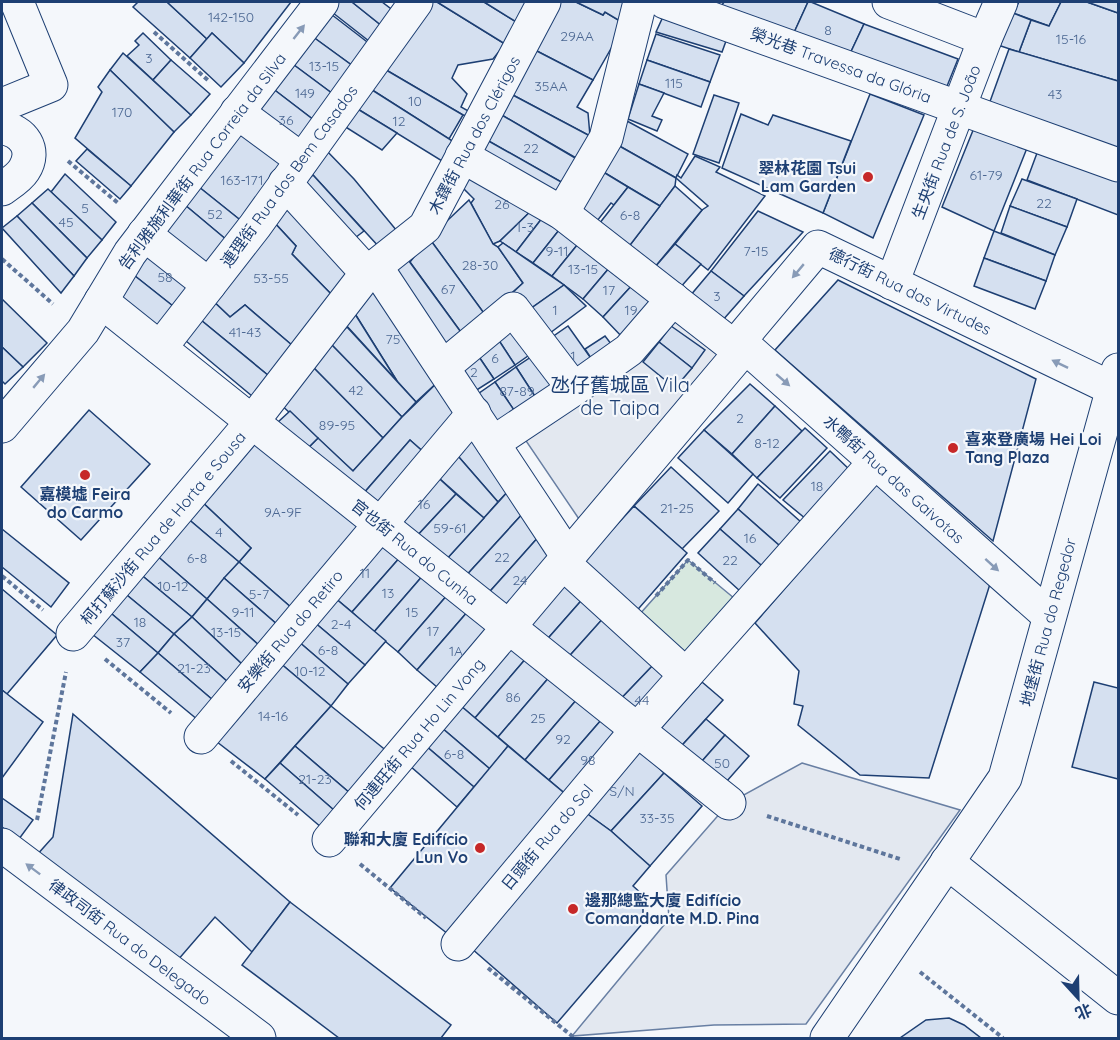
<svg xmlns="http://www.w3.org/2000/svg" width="1120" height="1040" font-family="Quicksand,'Noto Sans SC',sans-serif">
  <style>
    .green { fill: #d7e8df; stroke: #687fa3; stroke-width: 1.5 }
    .parking { fill: #e3e8f0; stroke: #687fa3; stroke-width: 1.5 }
    .building { fill: #d5e0f0; stroke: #1d3f73; stroke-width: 1.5 }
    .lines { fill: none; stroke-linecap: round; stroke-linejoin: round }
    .minor-casing { stroke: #1d3f73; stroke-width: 35 }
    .path { stroke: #5e769c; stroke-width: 4; stroke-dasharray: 4.5 3; stroke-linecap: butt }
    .minor { stroke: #f4f7fb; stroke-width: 33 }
    .oneway { fill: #889bb7 }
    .poi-dot { fill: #c62828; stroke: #f4f7fb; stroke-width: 2 }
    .labels { text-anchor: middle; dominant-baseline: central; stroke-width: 4.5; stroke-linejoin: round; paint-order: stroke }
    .number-label { font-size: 14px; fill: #4b6792 }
    .street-label { font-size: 16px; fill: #1d3f73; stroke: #f4f7fb }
    .poi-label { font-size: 16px; font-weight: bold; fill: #1d3f73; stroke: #f4f7fb; text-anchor: end }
    .quarter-label { font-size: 20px; fill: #1d3f73; stroke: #f4f7fb }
  </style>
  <rect width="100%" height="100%" fill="#f4f7fb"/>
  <polygon class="green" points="688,560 746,608 694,665 639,615"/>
  <g class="parking">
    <polygon points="673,310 723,352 579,519 520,432"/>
    <polygon points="802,763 960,810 806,1024 714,1025 572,1036 669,919 666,875 729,803"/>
  </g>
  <g class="building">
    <polygon points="138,2 167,2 207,39 190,58 133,7"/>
    <polygon points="167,2 291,2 244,63 212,33 207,39"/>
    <polygon points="334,2 352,2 387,30 374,45 328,9"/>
    <polygon points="352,2 382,2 399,15 387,30"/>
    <polygon points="429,2 437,2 505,44 493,59 458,65 452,78 467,94 461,107 472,113 468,116 463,115 381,67"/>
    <polygon points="437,2 484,2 518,23 505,44"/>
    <polygon points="484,2 531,2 518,23"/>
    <polygon points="553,2 576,2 603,15 605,12 625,24 593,80 531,48"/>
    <polygon points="576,2 635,2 625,24 605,12 603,15"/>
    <polygon points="724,2 808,2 792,37 720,8"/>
    <polygon points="808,2 811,2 864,24 848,58 792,37"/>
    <polygon points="1019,2 1061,2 1049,26 1013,13"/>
    <polygon points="1061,2 1087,2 1118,13 1118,81 1019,52 1031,20 1049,26"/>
    <polygon points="1087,2 1118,2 1118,13"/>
    <polygon points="667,8 730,30 722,52 656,32"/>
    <polygon points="327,11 375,48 357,69 309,34"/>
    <polygon points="1013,13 1031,20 1019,52 998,45"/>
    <polygon points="864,24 958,59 943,96 848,58"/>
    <polygon points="143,33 171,60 153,80 127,56 139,45 135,41"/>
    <polygon points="212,33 244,63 221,87 190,58"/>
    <polygon points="309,34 357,69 337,97 290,62"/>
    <polygon points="656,34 720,55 710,82 647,60"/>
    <polygon points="531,48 593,80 577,107 588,113 590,136 509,93"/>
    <polygon points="1009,49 1118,81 1118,159 988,107"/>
    <polygon points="123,53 191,115 174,132 110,70"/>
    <polygon points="171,60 210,94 191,115 153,80"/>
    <polygon points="647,60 710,82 701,107 639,84"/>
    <polygon points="290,62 337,97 319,124 272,88"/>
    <polygon points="381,67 463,115 449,139 369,88"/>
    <polygon points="110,70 174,132 131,186 75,138 102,92 98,87"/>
    <polygon points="639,84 664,93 652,116 662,120 657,131 628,119"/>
    <polygon points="272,88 319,124 300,151 253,117"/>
    <polygon points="369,88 454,142 442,161 356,108"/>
    <polygon points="509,93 590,136 576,158 500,114"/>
    <polygon points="870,94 924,115 873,238 823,213"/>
    <polygon points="714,95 739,103 719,163 693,154"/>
    <polygon points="356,108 397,133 382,150 344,126"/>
    <polygon points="500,114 582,162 563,183 485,139"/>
    <polygon points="741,114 768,125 773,115 851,141 823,213 722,168"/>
    <polygon points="627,121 688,154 676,178 614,143"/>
    <polygon points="976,123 1029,143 994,231 942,207"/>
    <polygon points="248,125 296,161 244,223 199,187"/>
    <polygon points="485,139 563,183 555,200 476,156"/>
    <polygon points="614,143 676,178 675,186 660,206 600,170"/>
    <polygon points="1040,145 1118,175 1118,215 1027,180"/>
    <polygon points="87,149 131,186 120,199 76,161"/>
    <polygon points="325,149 354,179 402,237 381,249 313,175 306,167"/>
    <polygon points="695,156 720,167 716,172 765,196 708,270 675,244 702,210 708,206 676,178 677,175 681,178"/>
    <polygon points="471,165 536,206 500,241 493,244 471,203 474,199 461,186"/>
    <polygon points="600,170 628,187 614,205 611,203 597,221 578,206"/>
    <polygon points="65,174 116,222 102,240 51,192"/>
    <polygon points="313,175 364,231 347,244 297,189"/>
    <polygon points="1022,179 1077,199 1067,227 1010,206"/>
    <polygon points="675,186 702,210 655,267 627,249"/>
    <polygon points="199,187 244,223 228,241 185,205"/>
    <polygon points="628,187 660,206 627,249 599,224"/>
    <polygon points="48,189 102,240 87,258 32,203"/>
    <polygon points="291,194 357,273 333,296 292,254 296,246 272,220"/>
    <polygon points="469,200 493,244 498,247 523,283 486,316 429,238"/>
    <polygon points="32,203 87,258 74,276 17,216"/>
    <polygon points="185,205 228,241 203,275 158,237"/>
    <polygon points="536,206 546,213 516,252 500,241"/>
    <polygon points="1010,206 1067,227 1055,255 1001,233"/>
    <polygon points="758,211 803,232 744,296 711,271"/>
    <polygon points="546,213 563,225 533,263 516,252"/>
    <polygon points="17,216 74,276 61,293 2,228"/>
    <polygon points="272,220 296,246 292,254 333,296 293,346 245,305 230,317 210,298"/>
    <polygon points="563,225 582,239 552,276 533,263"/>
    <polygon points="994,231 1055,255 1046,281 984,258"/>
    <polygon points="429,238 486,316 463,335 410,262"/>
    <polygon points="582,239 615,261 583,299 552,276"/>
    <polygon points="503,243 564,285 523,314 508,297 523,283 498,247"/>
    <polygon points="675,244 701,264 679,289 655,267"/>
    <polygon points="153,245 200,283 178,310 130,272"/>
    <polygon points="406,257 463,335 447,355 387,275"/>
    <polygon points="984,258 1046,281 1035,309 974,286"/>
    <polygon points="615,261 635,282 603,317 583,299"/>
    <polygon points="711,271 744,296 722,321 690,296"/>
    <polygon points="130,272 178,310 161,329 114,291"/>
    <polygon points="838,280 1036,379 993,541 775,350"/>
    <polygon points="635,282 659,303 624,339 603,317"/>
    <polygon points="378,285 442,378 416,402 397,381 352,309"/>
    <polygon points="564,285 586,306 542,339 523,314"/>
    <polygon points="210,298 230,317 245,305 293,346 269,376 196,316"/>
    <polygon points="2,299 47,343 23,367 2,347"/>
    <polygon points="355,314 397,381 345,324"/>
    <polygon points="196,316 269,376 252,396 180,336"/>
    <polygon points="516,320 535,351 515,365 496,336"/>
    <polygon points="568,326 595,364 572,380 545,342"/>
    <polygon points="671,326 705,350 692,368 659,342"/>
    <polygon points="347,327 416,402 402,417 330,343"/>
    <polygon points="496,336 515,365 494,379 475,351"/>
    <polygon points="605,336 615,349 595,364 585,349"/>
    <polygon points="659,342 692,368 675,388 643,362"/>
    <polygon points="330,343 402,417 383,438 310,364"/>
    <polygon points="2,347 23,367 5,384 2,381"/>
    <polygon points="475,351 494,379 472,393 454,366"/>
    <polygon points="537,353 560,386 538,401 516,367"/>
    <polygon points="310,364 383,438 353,471 278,402"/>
    <polygon points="516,367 538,401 518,416 495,382"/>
    <polygon points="442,378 464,416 428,456 410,440 363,494 308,448 318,438 353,471 402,417"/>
    <polygon points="495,382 518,416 497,430 475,396"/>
    <polygon points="750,384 775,406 732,454 704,430"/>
    <polygon points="775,406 802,431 757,478 732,454"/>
    <polygon points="89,410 150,464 81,540 21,487"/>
    <polygon points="290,411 318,438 308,448 277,423"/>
    <polygon points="472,424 512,487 498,502 451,448"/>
    <polygon points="805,428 827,448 780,498 757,478"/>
    <polygon points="704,430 753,474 728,503 678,458"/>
    <polygon points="257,432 367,524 293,609 239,562 251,548 200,500"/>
    <polygon points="410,440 428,456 381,509 363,494"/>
    <polygon points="451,448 498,502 484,518 431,471"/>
    <polygon points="830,451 851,471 806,519 783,500"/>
    <polygon points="671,467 719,511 682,549 634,506"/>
    <polygon points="431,471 456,494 416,537 392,514"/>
    <polygon points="876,483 990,584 929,778 860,775 798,725 803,706 794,704 799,671 755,623"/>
    <polygon points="758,484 801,522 780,546 738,509"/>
    <polygon points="512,487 526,510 463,579 444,562"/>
    <polygon points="456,494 484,518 444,562 416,537"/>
    <polygon points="200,500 251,548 239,562 186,517"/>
    <polygon points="634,506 687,553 633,615 578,567"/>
    <polygon points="738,509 780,546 762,566 720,529"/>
    <polygon points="526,510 541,534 484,598 463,579"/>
    <polygon points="186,517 239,562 207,599 155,554"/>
    <polygon points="2,529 69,583 51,607 2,567"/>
    <polygon points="720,529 762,566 740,591 698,553"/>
    <polygon points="541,534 557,562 507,618 484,598"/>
    <polygon points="378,535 402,555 352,612 328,592"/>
    <polygon points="155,554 207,599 192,617 139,573"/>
    <polygon points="402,555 425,573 374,632 352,612"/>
    <polygon points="239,562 293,609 279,626 224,578"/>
    <polygon points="139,573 192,617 174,634 122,591"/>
    <polygon points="425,573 449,593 398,652 374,632"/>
    <polygon points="568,577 587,594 543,644 520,625"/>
    <polygon points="224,578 279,626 261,647 207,599"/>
    <polygon points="2,589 57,635 7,694 2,690"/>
    <polygon points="122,591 174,634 158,653 106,609"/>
    <polygon points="328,592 386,641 365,665 307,616"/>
    <polygon points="449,593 469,610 417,670 398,652"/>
    <polygon points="587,594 608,613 564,662 543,644"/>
    <polygon points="207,599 261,647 244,666 192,617"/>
    <polygon points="106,609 158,653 140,672 87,630"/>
    <polygon points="469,610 495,633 444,693 417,670"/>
    <polygon points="606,615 656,662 614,706 564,662"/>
    <polygon points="307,616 365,665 348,684 291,635"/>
    <polygon points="192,617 244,666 229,683 174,634"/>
    <polygon points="174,634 229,683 214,701 158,653"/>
    <polygon points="291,635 348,684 331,706 273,657"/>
    <polygon points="507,638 528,656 475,718 454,700"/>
    <polygon points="158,653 214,701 198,720 140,672"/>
    <polygon points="528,656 551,675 498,737 475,718"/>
    <polygon points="273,657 331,706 265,779 208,735"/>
    <polygon points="656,662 678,682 638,727 614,706"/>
    <polygon points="551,675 578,698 525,760 498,737"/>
    <polygon points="702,682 723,700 675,753 655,735"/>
    <polygon points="1094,682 1118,688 1118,779 1072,767"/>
    <polygon points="2,690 43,722 2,778"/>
    <polygon points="578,698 602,719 549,780 525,760"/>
    <polygon points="454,700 508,746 490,769 435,722"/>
    <polygon points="331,706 388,752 351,794 295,746"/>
    <polygon points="73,714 290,902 252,952 215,917 177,961 36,856 53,837"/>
    <polygon points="602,719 627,740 575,802 549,780"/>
    <polygon points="706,719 725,735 695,769 675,753"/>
    <polygon points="435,722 490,769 474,787 419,740"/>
    <polygon points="725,735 749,756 719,790 695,769"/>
    <polygon points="419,740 474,787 457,807 402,759"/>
    <polygon points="295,746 351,794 335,811 280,763"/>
    <polygon points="508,746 575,802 458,942 390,888"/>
    <polygon points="636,746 664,773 611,831 582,810"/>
    <polygon points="280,763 335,811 322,828 265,779"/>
    <polygon points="664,773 702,806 650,866 611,831"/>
    <polygon points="2,798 33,820 19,839 2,827"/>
    <polygon points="582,810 611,831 650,866 633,886 643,895 643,923 557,1023 471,948"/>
    <polygon points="290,902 451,1025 441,1038 339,1038 242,965"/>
    <polygon points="949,1018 964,1025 981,1038 900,1038 926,1020"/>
  </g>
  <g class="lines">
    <defs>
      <g id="minor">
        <polyline points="665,2 1118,165"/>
        <polyline points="889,2 985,39"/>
        <polyline points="2,105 51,85 17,2"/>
        <polyline points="237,112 302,160"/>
        <path d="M2,128C23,130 37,150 24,170C19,178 9,184 2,189"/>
        <polyline points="462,156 562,213 742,353"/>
        <polyline points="285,183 367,273"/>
        <polyline points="562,213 606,138 640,2"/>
        <polyline points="144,234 209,285"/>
        <polyline points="376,267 568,557"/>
        <polyline points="892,283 985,39 1001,2"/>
        <polyline points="101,301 729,803"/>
        <polyline points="160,348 255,226 416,2"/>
        <polyline points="443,367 513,309 574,389"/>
        <polyline points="2,426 83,331 130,253 322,2"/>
        <polyline points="493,443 574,389 629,350 673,299"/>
        <polyline points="563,563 686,675"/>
        <polyline points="1049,616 739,341 818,247 1113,389"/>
        <polyline points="73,634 252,422 367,273 425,227 544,2"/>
        <polyline points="201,737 474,413"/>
        <polyline points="329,840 745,347"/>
        <polyline points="2,845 259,1038"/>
        <polyline points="947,862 1118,998"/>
        <polyline points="458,944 637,730 875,462"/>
        <polyline points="827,1038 1005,778 1118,370"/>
      </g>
    </defs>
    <use href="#minor" class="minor-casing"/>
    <g class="path">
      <polyline points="154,32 210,82"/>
      <polyline points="68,161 118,203"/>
      <polyline points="2,259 53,304"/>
      <polyline points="2,576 43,610"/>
      <polyline points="656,596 688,560 715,583"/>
      <polyline points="105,659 171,713"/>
      <polyline points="231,761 298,815"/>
      <polyline points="767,816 900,859"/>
      <polyline points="37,820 66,672"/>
      <polyline points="360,864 426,918"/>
      <polyline points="488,968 572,1036 568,1038"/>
      <polyline points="920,972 1003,1038"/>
    </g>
    <use href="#minor" class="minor"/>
  </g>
  <defs><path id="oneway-solid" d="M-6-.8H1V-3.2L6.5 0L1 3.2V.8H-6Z" transform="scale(1.5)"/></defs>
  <g class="oneway">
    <use href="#oneway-solid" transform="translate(299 32) rotate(-52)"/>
    <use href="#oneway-solid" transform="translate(798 271) rotate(130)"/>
    <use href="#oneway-solid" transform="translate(1060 364) rotate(-154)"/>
    <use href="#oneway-solid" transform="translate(783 380) rotate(41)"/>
    <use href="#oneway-solid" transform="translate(39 381) rotate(-50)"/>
    <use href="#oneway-solid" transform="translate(992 565) rotate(42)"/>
    <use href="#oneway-solid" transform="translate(33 869) rotate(-143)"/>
  </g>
  <g class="poi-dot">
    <circle cx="868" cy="177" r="6"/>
    <circle cx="953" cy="448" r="6"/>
    <circle cx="85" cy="475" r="6"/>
    <circle cx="480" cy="848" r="6"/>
    <circle cx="573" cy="909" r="6"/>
  </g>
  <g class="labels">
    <g class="number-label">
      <text x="231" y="17">142-150</text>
      <text x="828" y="30">8</text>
      <text x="577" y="36">29AA</text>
      <text x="1071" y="39">15-16</text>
      <text x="149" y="58">3</text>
      <text x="324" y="66">13-15</text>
      <text x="674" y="83">115</text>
      <text x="551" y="86">35AA</text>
      <text x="305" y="93">149</text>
      <text x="1055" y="94">43</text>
      <text x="415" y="101">10</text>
      <text x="122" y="112">170</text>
      <text x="286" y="120">36</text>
      <text x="399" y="121">12</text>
      <text x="531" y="148">22</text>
      <text x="986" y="175">61-79</text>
      <text x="242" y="180">163-171</text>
      <text x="1044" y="203">22</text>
      <text x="502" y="204">26</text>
      <text x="85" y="208">5</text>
      <text x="215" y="214">52</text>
      <text x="630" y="215">6-8</text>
      <text x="66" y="222">45</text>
      <text x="525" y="227">1-3</text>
      <text x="557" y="251">9-11</text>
      <text x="756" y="251">7-15</text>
      <text x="480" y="265">28-30</text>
      <text x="583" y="269">13-15</text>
      <text x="165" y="277">58</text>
      <text x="271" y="278">53-55</text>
      <text x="448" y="289">67</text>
      <text x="609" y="290">17</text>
      <text x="717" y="296">3</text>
      <text x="555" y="310">1</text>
      <text x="631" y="310">19</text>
      <text x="245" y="332">41-43</text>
      <text x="393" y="339">75</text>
      <text x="573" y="356">1</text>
      <text x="495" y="358">6</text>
      <text x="474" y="372">2</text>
      <text x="356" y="390">42</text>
      <text x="517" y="391">87-89</text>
      <text x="740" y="418">2</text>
      <text x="337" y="425">89-95</text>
      <text x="767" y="443">8-12</text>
      <text x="817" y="486">18</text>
      <text x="424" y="504">16</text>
      <text x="677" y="508">21-25</text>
      <text x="283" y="512">9A-9F</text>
      <text x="450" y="528">59-61</text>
      <text x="219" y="532">4</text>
      <text x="750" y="538">16</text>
      <text x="502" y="557">22</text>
      <text x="197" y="558">6-8</text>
      <text x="730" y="560">22</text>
      <text x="365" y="573">11</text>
      <text x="520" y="580">24</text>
      <text x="173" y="586">10-12</text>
      <text x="388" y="593">13</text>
      <text x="259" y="594">5-7</text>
      <text x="243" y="612">9-11</text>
      <text x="412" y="612">15</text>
      <text x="140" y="622">18</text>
      <text x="341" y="624">2-4</text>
      <text x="433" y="631">17</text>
      <text x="226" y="632">13-15</text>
      <text x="123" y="642">37</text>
      <text x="328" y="650">6-8</text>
      <text x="456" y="651">1A</text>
      <text x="194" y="668">21-23</text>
      <text x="310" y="671">10-12</text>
      <text x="513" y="697">86</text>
      <text x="642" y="700">44</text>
      <text x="273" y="716">14-16</text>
      <text x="538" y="718">25</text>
      <text x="563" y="739">92</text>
      <text x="454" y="754">6-8</text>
      <text x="588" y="760">98</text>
      <text x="722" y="763">50</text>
      <text x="315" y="779">21-23</text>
      <text x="622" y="791">S/N</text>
      <text x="657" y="818">33-35</text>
    </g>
    <g class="street-label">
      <text transform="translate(841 65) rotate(20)">榮光巷 Travessa da Glória</text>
      <text transform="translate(474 135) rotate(-62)">木鐸街 Rua dos Clérigos</text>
      <text transform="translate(946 142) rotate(-69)">生央街 Rua de S. João</text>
      <text transform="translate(202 161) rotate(-53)">告利雅施利華街 Rua Correia da Silva</text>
      <text transform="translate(289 176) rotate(-54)">連理街 Rua dos Bem Casados</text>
      <text transform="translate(910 291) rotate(26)">德行街 Rua das Virtudes</text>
      <text transform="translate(894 479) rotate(42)">水鴨街 Rua das Gaivotas</text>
      <text transform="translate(163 528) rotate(-50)">柯打蘇沙街 Rua de Horta e Sousa</text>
      <text transform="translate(415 552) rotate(39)">官也街 Rua do Cunha</text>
      <text transform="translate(1048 622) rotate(-75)">地堡街 Rua do Regedor</text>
      <text transform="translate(290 631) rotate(-50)">安樂街 Rua do Retiro</text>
      <text transform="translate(419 734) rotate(-50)">何連旺街 Rua Ho Lin Vong</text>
      <text transform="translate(547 837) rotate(-50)">日頭街 Rua do Sol</text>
      <text transform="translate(130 942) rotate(37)">律政司街 Rua do Delegado</text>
    </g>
    <g class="poi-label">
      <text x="856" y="168">翠林花園 Tsui<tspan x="856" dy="18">Lam Garden</tspan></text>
      <text x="965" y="439" text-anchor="start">喜來登廣場 Hei Loi<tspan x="965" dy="18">Tang Plaza</tspan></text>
      <text x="85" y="494" text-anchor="middle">嘉模墟 Feira<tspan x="85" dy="18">do Carmo</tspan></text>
      <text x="468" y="839">聯和大廈 Edifício<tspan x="468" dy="18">Lun Vo</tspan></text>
      <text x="585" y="900" text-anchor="start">邊那總監大廈 Edifício<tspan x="585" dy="18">Comandante M.D. Pina</tspan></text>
    </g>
    <g class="quarter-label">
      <text x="620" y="384">氹仔舊城區 Vila<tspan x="620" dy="23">de Taipa</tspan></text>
    </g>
  </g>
  <rect width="1120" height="1040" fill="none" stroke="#1d3f73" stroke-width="6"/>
  <g transform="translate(1078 998) rotate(158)" stroke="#f4f7fb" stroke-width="4.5" paint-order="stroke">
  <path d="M0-4.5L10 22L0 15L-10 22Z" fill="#1d3f73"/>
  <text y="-9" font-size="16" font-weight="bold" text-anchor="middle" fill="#1d3f73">北</text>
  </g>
</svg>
